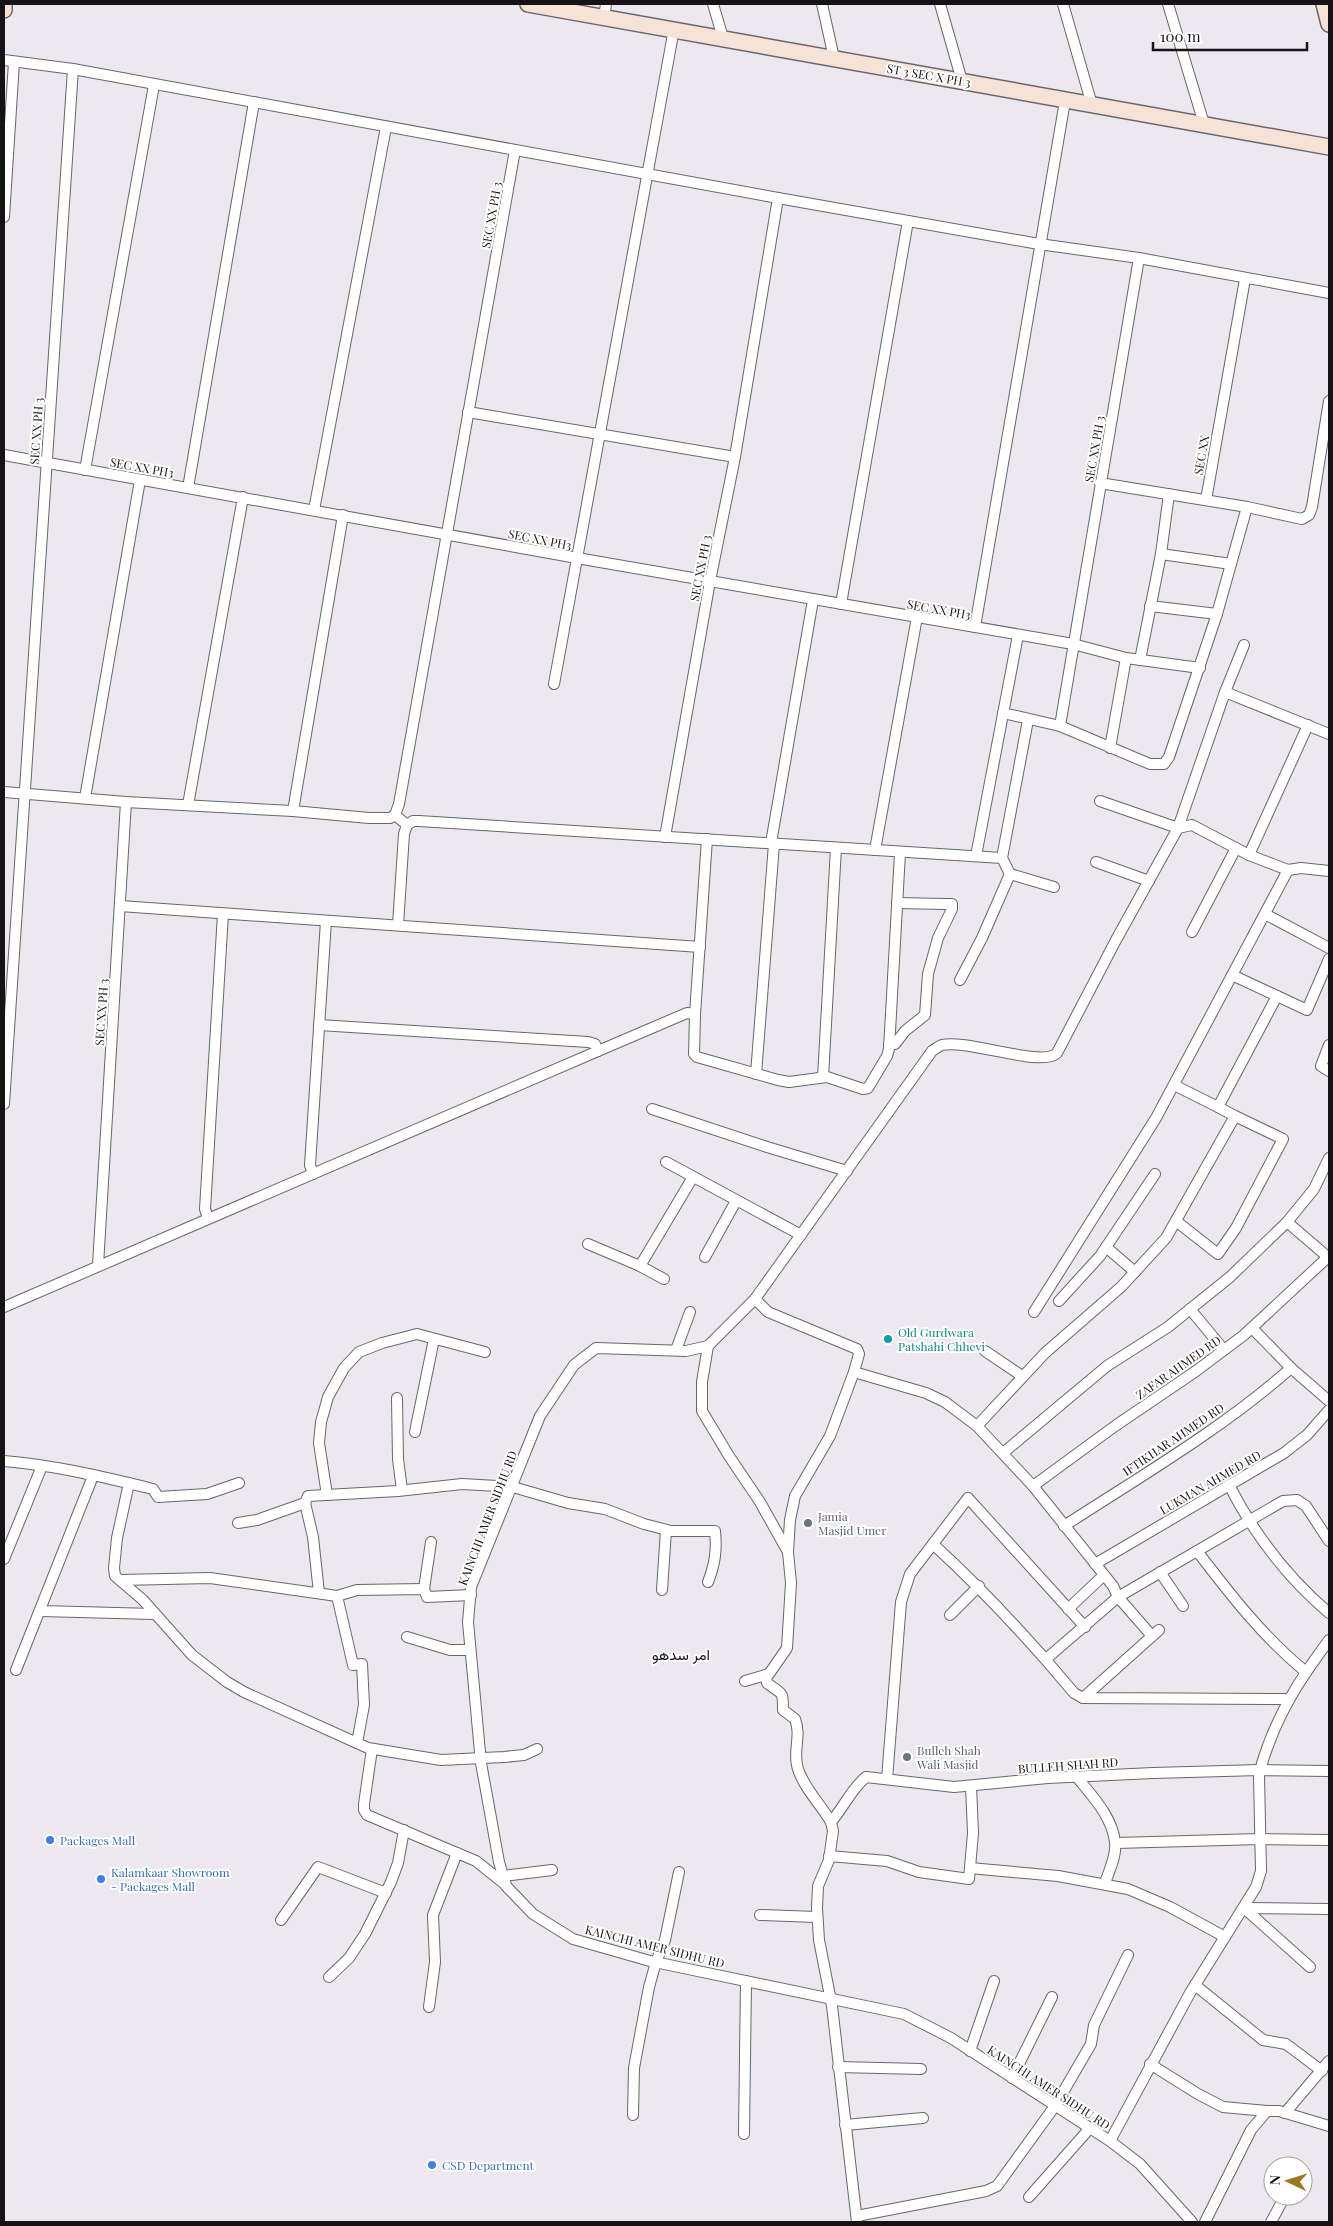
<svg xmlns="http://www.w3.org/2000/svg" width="1333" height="2226" font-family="'Playfair Display',Vazirmatn,serif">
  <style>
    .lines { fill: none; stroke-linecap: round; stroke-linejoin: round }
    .street-casing { stroke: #6a656d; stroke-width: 12 }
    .secondary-casing { stroke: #6a656d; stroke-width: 18 }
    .street { stroke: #fff; stroke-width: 10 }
    .secondary { stroke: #f7e2d7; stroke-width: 15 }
    .culture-dot { fill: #0f9aa8; stroke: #fff; stroke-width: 2 }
    .worship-dot { fill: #6b7280; stroke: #fff; stroke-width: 2 }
    .shop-dot { fill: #3f7fe0; stroke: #fff; stroke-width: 2 }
    .labels { text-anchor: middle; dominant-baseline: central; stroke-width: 4; stroke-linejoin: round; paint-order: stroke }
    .street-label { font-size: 12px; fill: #151316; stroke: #fff }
    .culture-label { font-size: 12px; fill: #0d838f; stroke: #fff; text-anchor: start }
    .worship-label { font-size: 12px; fill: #5b616d; stroke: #fff; text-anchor: start }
    .shop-label { font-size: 12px; fill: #366cbe; stroke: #fff; text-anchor: start }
    .quarter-label { font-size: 15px; fill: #151316; stroke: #fff }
  </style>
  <rect width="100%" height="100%" fill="#ede7f0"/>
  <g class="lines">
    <defs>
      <g id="street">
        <polyline points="713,4 723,38"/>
        <polyline points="822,4 834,58"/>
        <polyline points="940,4 962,81"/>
        <polyline points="1063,4 1092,105"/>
        <polyline points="1168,4 1204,124"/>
        <polyline points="604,18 606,4"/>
        <polyline points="4,60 73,69 778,198 1039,244 1139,258 1329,293"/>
        <polyline points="4,217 14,62"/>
        <polyline points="468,412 735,457"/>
        <polyline points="4,455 577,558 1073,644 1126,658 1200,668"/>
        <polyline points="85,470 154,85"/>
        <polyline points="1100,483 1247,507 1302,519 1309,515 1312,507 1329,401"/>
        <polyline points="188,488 254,102"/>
        <polyline points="1206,500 1245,279"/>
        <polyline points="314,510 386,127"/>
        <polyline points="1161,554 1231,564"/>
        <polyline points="841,604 908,221"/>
        <polyline points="1150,606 1217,614"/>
        <polyline points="975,627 1065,101"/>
        <polyline points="1140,660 1161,554 1169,494"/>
        <polyline points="554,684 674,29"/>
        <polyline points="1225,692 1329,734"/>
        <polyline points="1003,713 1060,726 1150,764 1164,764 1169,757 1217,614 1247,507"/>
        <polyline points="1060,726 1139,258"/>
        <polyline points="1110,748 1126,658"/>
        <polyline points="4,792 126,802 293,811 369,818 390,818 395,815 407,825 413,821 419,821 1002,858"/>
        <polyline points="85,798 140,480"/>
        <polyline points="1100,801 1178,828 1192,825 1249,855 1288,870 1301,868 1329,871"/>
        <polyline points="188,805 243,497"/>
        <polyline points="293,811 343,515"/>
        <polyline points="395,815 399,804 515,150"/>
        <polyline points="665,837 710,581 735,457 778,198"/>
        <polyline points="707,839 695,1014 694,1054 697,1057 778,1080 789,1082 827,1077 863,1089 868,1088 887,1056 889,1049 900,853"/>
        <polyline points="771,843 813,600"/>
        <polyline points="875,850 917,617"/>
        <polyline points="1249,855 1308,725"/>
        <polyline points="976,856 1018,635"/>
        <polyline points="1096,862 1149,881"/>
        <polyline points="1010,874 1054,887"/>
        <polyline points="120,906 700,947"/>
        <polyline points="1265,914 1329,948"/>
        <polyline points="398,925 404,834 407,825"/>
        <polyline points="1192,932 1236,848"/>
        <polyline points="1232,975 1307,1010 1329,959"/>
        <polyline points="960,980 982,938 1010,874 1002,858 1028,720"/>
        <polyline points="319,1025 588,1042 595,1044 598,1051"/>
        <polyline points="889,1044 895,1044 905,1031 925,1015 928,974 938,938 952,909 952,904 945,904 897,903"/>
        <polyline points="1329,1045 1321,1066 1329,1071"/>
        <polyline points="756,1074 774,844"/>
        <polyline points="823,1077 836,848"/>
        <polyline points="1174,1085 1218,1107"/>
        <polyline points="4,1104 73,69"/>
        <polyline points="652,1109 767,1147 847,1171"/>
        <polyline points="666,1162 801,1235"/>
        <polyline points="313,1174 310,1165 326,921"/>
        <polyline points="208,1218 205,1209 223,914"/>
        <polyline points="1176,1221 1218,1254 1236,1228 1283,1139 1235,1116"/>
        <polyline points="1287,1222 1314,1189 1329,1158"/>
        <polyline points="588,1244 640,1266 693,1177"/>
        <polyline points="1106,1247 1135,1272"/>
        <polyline points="705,1257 736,1201"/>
        <polyline points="98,1265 126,802"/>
        <polyline points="640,1266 664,1279"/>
        <polyline points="755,1299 768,1312 857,1349 859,1354 854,1372 926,1393 945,1402 977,1426 1033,1486 1113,1586 1118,1597 1046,1659"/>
        <polyline points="1059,1301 1100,1256 1155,1174"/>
        <polyline points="4,1307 598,1051 687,1013 695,1014"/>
        <polyline points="1190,1309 1224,1350"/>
        <polyline points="1034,1312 1156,1118 1288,870"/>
        <polyline points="1252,1328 1291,1368 1329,1401"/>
        <polyline points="708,1346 686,1351 596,1348 574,1365 540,1416 471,1587 468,1622 481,1763 499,1862 506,1886 533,1914 573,1939 650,1961 904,2014 951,2038 1110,2141 1140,2164 1192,2222"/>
        <polyline points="676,1350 690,1312"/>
        <polyline points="985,1351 1022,1376"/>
        <polyline points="397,1398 398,1459 402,1490"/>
        <polyline points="977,1426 1045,1353 1121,1287 1166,1238 1235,1116 1218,1107 1277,996"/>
        <polyline points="415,1432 434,1339"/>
        <polyline points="1003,1453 1107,1366 1168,1327 1230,1277 1287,1222 1329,1258"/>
        <path d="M4,1461C54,1465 104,1477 153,1489L158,1497L207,1494L239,1483"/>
        <polyline points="129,1483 117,1538 114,1568 115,1576 143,1600 192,1655 227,1682 244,1692 368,1748 441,1760 504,1757 524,1755 537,1749"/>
        <path d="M1229,1485C1254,1534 1288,1578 1329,1613"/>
        <polyline points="1033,1486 1115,1426 1196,1371 1244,1335 1328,1257"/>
        <polyline points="327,1495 319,1443 321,1422 328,1397 344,1368 359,1352 382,1343 417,1334 485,1352"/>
        <polyline points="305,1503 313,1537 319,1593"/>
        <path d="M238,1523L257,1520L305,1503L308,1496L398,1491L462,1484L513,1487L568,1503L605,1509L644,1524L671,1531H715C717,1550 715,1564 708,1582"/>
        <path d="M1064,1526C1141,1476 1222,1429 1291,1368"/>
        <path d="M933,1544C984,1591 1030,1640 1074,1693L1083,1698L1289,1699"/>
        <path d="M1197,1551C1230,1594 1263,1637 1306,1672"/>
        <path d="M788,1552L760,1502L729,1456L702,1411V1382L708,1346L755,1299L932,1051C935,1049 939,1046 942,1045C967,1039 1043,1068 1057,1053L1116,940L1178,828L1225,692L1244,645"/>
        <polyline points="4,1559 42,1466"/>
        <polyline points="1095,1564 1284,1453 1307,1435 1329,1410"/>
        <polyline points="1160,1572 1183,1606"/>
        <polyline points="120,1580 210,1578 337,1596 357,1590 424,1589 427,1597 471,1595"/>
        <polyline points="424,1589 431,1542"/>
        <polyline points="662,1590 666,1530"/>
        <polyline points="337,1596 353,1665 362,1664 364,1705 357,1743"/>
        <polyline points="1068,1609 1104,1575"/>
        <polyline points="41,1611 154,1614"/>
        <polyline points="950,1615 979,1586"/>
        <polyline points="1152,1636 1118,1597 1283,1501 1297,1500 1306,1506 1329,1541"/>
        <polyline points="407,1637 450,1650 470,1650"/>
        <polyline points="16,1670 93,1476"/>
        <path d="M766,1675L767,1683C782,1695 783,1689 783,1710L795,1719C802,1737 792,1751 798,1769C804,1788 821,1805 831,1822L833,1831L829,1860L818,1886L817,1908L819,1940L832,2006L857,2222"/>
        <polyline points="745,1681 769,1674 787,1648 791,1583 788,1552 790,1520 795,1496 830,1436 854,1372"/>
        <polyline points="1083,1698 1159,1630"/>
        <polyline points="372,1749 364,1804 364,1810 367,1815 476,1861 506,1885"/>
        <path d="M1076,1776C1092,1796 1112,1816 1115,1842C1117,1855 1109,1871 1105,1883"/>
        <polyline points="887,1779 901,1602 910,1574 968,1498 1085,1627"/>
        <path d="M831,1822C844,1807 851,1789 866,1777L954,1787L1048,1778L1153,1773L1260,1770L1329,1771"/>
        <polyline points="1116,1843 1260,1839 1329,1840"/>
        <polyline points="829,1856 887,1861 919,1872 969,1879 973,1833 971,1786"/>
        <polyline points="970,1868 1058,1876 1128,1889 1170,1907 1225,1937"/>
        <polyline points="503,1876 552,1870"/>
        <polyline points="760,1915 817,1917"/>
        <polyline points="281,1920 318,1867 386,1893"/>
        <polyline points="1310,1967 1244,1908 1329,1909"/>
        <polyline points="329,1977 349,1958 365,1934 391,1882 398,1863 404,1830"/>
        <polyline points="1195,1985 1263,2040 1286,2044 1322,2071"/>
        <polyline points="429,2007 435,1962 433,1915 457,1853"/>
        <polyline points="970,2051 994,1981"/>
        <polyline points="1150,2064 1198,2094 1223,2107 1267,2111"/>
        <polyline points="838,2067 921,2069"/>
        <polyline points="1012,2078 1052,1997"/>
        <polyline points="1285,2113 1329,2061"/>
        <polyline points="633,2115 634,2068 649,1987 656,1962 665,1940 679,1872"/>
        <polyline points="845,2125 923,2118"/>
        <polyline points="744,2134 746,1981"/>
        <path d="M1110,2141L1190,1993L1256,1887L1261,1871L1259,1776C1261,1764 1265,1754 1269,1743C1284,1703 1304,1674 1329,1640"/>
        <polyline points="1029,2197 1090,2128"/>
        <polyline points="857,2216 986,2191 997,2186 1055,2106 1091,2044 1094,2025 1128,1955"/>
        <polyline points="1205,2222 1251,2130 1267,2111 1279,2111 1329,2126"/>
        <polyline points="1271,2222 1285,2196"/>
      </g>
      <g id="secondary">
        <polyline points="528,4 1329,147"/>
        <polyline points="1324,4 1329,24"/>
        <polyline points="4,10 4,4"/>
      </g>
    </defs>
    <use href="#street" class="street-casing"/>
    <use href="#secondary" class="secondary-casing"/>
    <use href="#street" class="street"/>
    <use href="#secondary" class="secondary"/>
  </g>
  <circle class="culture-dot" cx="888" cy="1339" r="5"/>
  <g class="worship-dot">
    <circle cx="808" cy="1523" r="5"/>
    <circle cx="907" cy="1757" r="5"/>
  </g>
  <g class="shop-dot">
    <circle cx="50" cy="1840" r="5"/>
    <circle cx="101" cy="1879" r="5"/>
    <circle cx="432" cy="2165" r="5"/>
  </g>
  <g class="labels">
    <g class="street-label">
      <text transform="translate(929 75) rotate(10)">ST 3 SEC X PH 3</text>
      <text transform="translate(491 215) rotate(-80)">SEC XX PH 3</text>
      <text transform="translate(36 431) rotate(-86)">SEC XX PH 3</text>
      <text transform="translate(1094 449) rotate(-80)">SEC XX PH 3</text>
      <text transform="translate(1201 455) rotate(-80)">SEC XX</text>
      <text transform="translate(142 467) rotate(10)">SEC XX PH3</text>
      <text transform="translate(540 539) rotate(11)">SEC XX PH3</text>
      <text transform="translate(700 568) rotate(-79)">SEC XX PH 3</text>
      <text transform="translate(939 609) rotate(10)">SEC XX PH3</text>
      <text transform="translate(101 1012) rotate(-86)">SEC XX PH 3</text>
      <text transform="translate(1178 1367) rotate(-35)">ZAFAR AHMED RD</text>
      <text transform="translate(1173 1439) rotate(-34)">IFTIKHAR AHMED RD</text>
      <text transform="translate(1210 1482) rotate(-30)">LUKMAN AHMED RD</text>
      <text transform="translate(487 1518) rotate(-69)">KAINCHI AMER SIDHU RD</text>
      <text transform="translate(1068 1765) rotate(-4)">BULLEH SHAH RD</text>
      <text transform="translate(655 1946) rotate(14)">KAINCHI AMER SIDHU RD</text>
      <text transform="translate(1049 2087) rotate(33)">KAINCHI AMER SIDHU RD</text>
    </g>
    <g class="culture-label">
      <text x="898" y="1332">Old Gurdwara<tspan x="898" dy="14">Patshahi Chhevi</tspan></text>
    </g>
    <g class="worship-label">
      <text x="818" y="1516">Jamia<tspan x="818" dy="14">Masjid Umer</tspan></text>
      <text x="917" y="1750">Bulleh Shah<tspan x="917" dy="14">Wali Masjid</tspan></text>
    </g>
    <g class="shop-label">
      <text x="60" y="1840">Packages Mall</text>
      <text x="111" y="1872">Kalamkaar Showroom<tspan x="111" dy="14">- Packages Mall</tspan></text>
      <text x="442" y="2165">CSD Department</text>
    </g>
    <g class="quarter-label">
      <text x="681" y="1654">امر سدھو</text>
    </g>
  </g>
  <rect width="1333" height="2226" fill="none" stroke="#151316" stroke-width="10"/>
  <g transform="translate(1288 2181) rotate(274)"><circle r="24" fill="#ffffff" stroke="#a1a1a2"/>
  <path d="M0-4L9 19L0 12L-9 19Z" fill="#9d7824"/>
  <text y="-8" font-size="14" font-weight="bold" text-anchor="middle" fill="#151316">N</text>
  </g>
  <path d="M1153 42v8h154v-8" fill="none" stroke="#151316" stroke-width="2.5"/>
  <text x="1160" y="42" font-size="15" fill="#151316" stroke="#ffffff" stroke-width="4" paint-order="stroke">100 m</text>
</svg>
